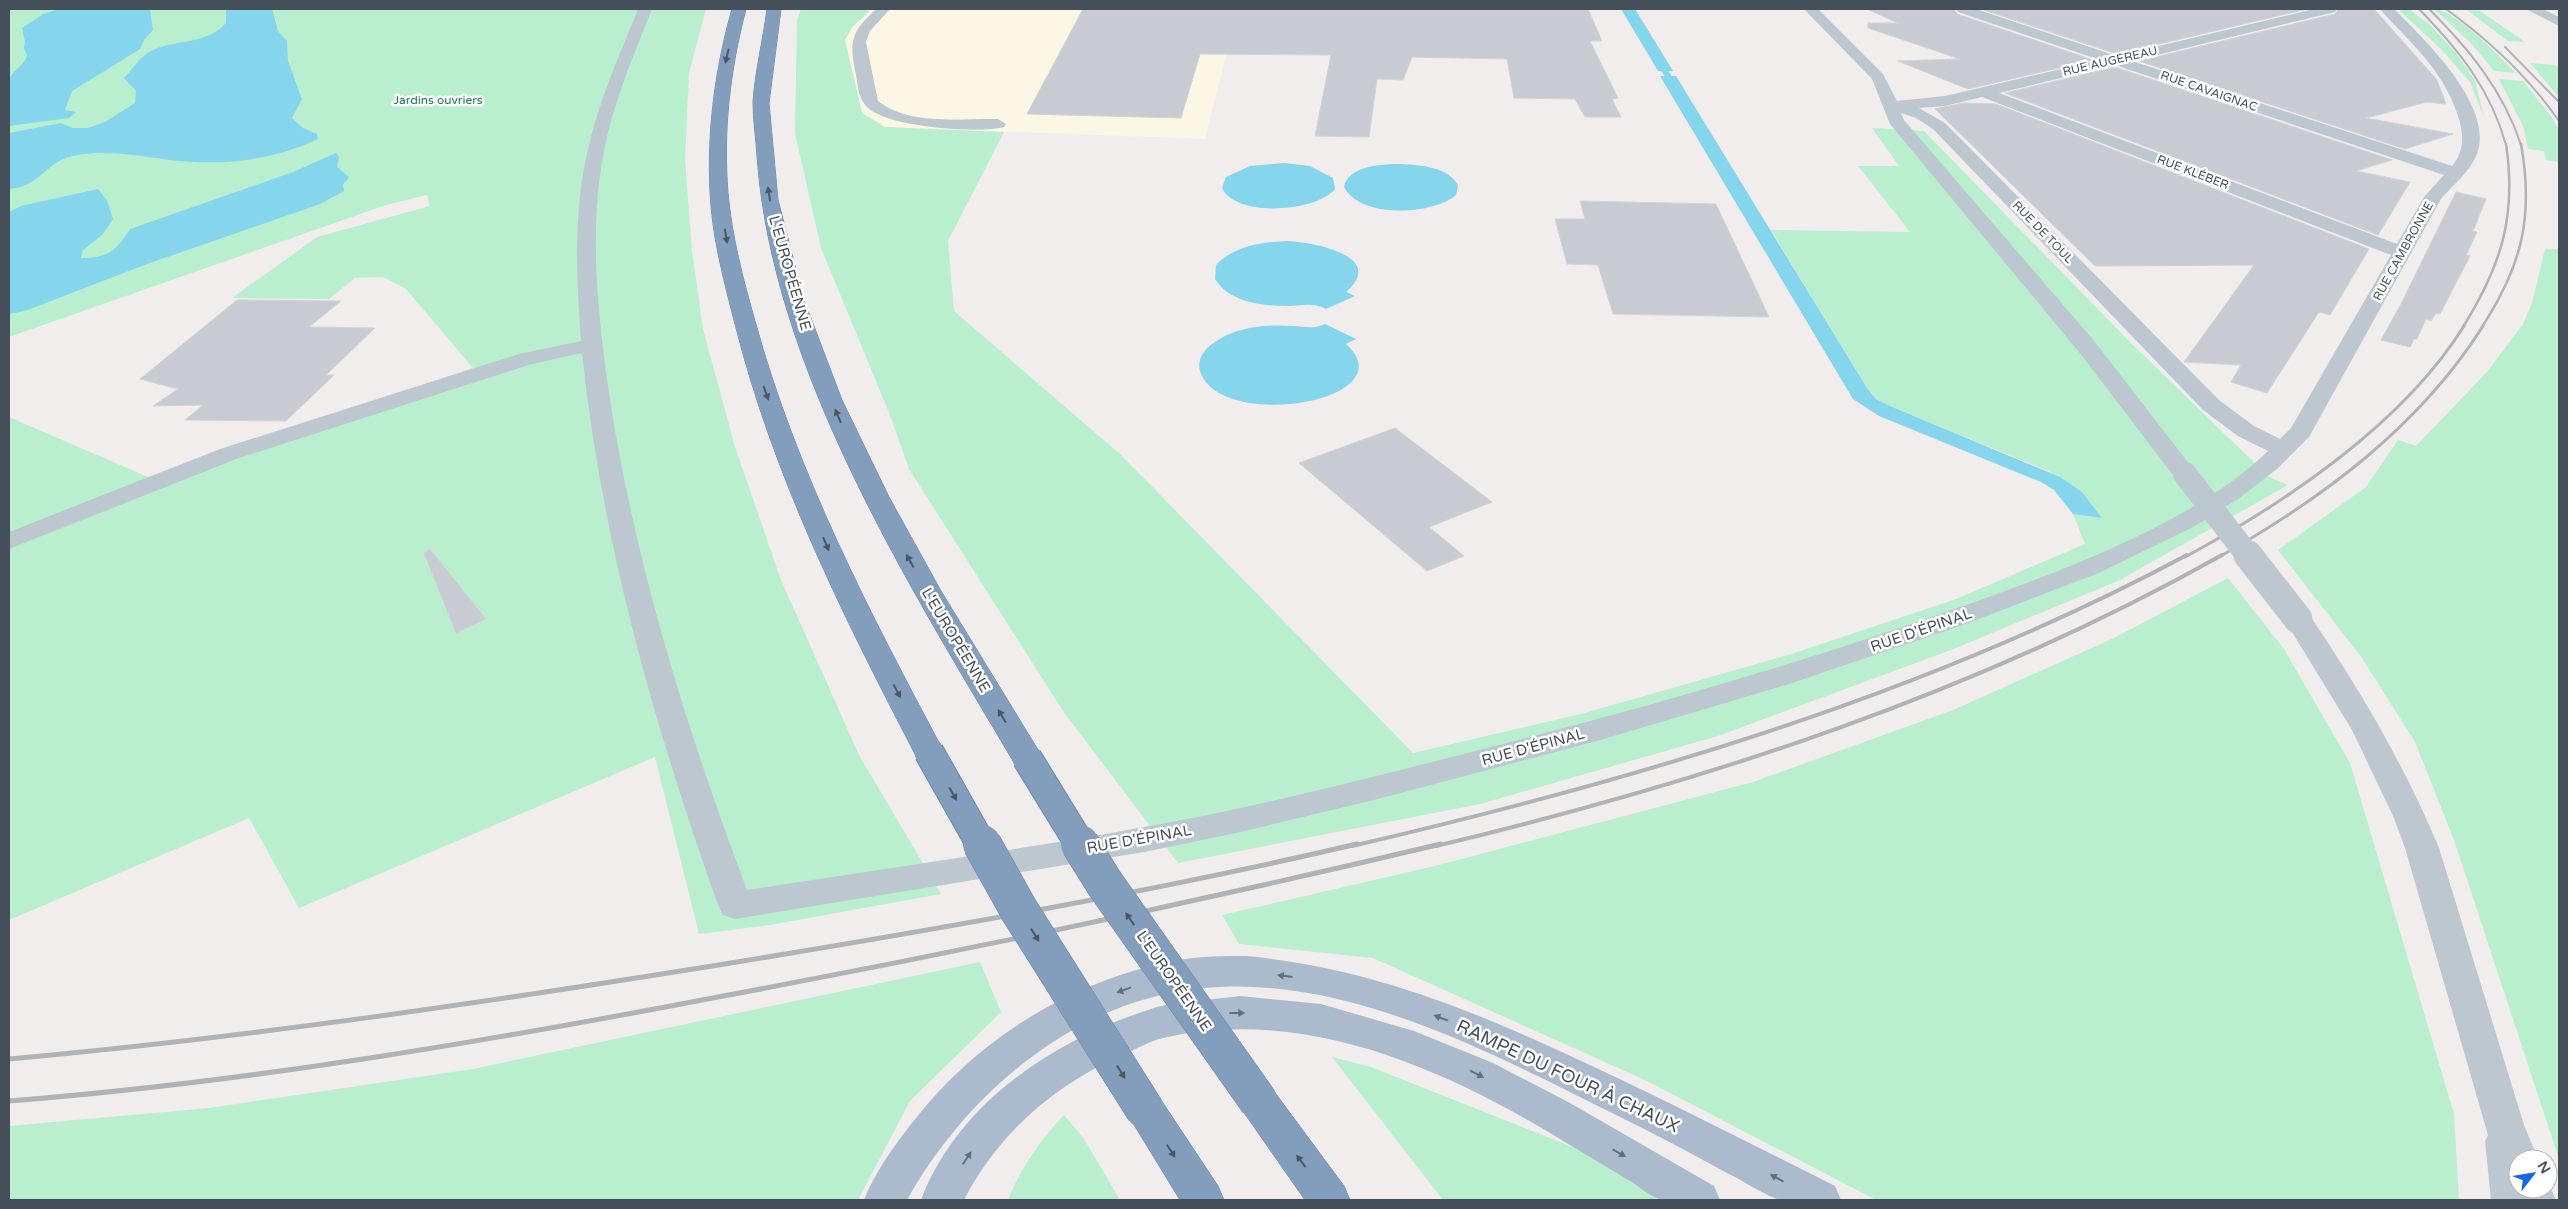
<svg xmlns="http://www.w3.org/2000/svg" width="2568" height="1209" font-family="'Varela Round',sans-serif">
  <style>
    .commercial { fill: #fcf6e4 }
    .green { fill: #b9efcf }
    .water { fill: #85d5ed }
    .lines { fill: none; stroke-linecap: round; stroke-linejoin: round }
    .stream { stroke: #85d5ed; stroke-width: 6 }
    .building { fill: #c9cbd3; stroke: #d0d3d9 }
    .highway-casing { stroke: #6e88a9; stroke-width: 1 }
    .minor { fill: #bdc7d0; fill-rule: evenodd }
    .major { fill: #abbbcd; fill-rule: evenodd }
    .highway { fill: #839dbd; fill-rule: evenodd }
    .rail-far4 { stroke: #afb2b7; stroke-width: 2 }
    .rail-far3 { stroke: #afb2b7; stroke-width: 2.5 }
    .rail-far2 { stroke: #afb2b7; stroke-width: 3 }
    .rail-far1 { stroke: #afb2b7; stroke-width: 4 }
    .rail { stroke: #afb2b7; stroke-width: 5 }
    .highway-bridge-far1-casing { stroke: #6e88a9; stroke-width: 31; stroke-linecap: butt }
    .highway-bridge-casing { stroke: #6e88a9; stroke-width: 39; stroke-linecap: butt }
    .minor-bridge-far1 { stroke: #bdc7d0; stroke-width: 24 }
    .minor-bridge { stroke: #bdc7d0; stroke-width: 29 }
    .highway-bridge-far1 { stroke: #839dbd; stroke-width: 29 }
    .highway-bridge { stroke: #839dbd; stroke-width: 38 }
    .oneway { fill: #4b5764 }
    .oneway2 { fill: #646f7c }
    .labels { text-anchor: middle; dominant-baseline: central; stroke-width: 5; stroke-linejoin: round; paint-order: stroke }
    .far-street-label { font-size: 12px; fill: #454f5a; stroke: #fff }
    .far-park-label { font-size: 12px; fill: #147d4c; stroke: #fff }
    .street-label { font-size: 15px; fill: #454f5a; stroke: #fff }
    .near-street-label { font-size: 18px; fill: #454f5a; stroke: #fff }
  </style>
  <rect width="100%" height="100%" fill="#f0edec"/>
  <polygon class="commercial" points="868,9 1238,9 1205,139 885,127 862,113 845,40 853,26 869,12"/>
  <g class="green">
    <polygon points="9,9 706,9 689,73 685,160 692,251 703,329 735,447 781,580 859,755 941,894 770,925 699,934 655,757 299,908 249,818 9,920 9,417 148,477 473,368 406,289 383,277 355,278 329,299 232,298 317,237 430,206 427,195 386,205 9,337"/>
    <polygon points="801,9 868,9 869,12 853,26 845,40 862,113 885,127 1004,132 948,241 954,311 1121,455 1413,753 1581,714 1791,654 1956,599 2085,544 2073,514 2102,518 2082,492 2048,471 1890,406 1876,399 1867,388 1771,230 1910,232 1858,166 1899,166 1872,128 1924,131 2132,344 2269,477 2288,485 2120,580 1951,650 1718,736 1480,804 1178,863 1063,711 909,469 890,415 821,248 795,133 797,20"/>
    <polygon points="2398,9 2409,9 2430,25 2456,53 2475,81 2484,117 2470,82 2442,50"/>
    <path d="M2434,9C2454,9 2501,58 2516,73L2494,71L2472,44Z"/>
    <polygon points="2467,10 2480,11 2525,42 2508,41"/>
    <polygon points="2530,63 2555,65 2559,68 2559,97"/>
    <polygon points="2499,79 2523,81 2551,116 2559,130 2559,162 2546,160 2544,151 2528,149 2524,128"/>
    <polygon points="2545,249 2559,249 2559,1159 2454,840 2415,742 2362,658 2278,550 2366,487 2398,440 2416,446 2487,372 2523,324 2532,303"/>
    <polygon points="2228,578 2284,649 2350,763 2454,1114 2459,1200 1876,1200 1645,1080 1373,958 1239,944 1222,915 1435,866 1753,782 1953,710 2114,638"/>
    <polygon points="980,962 1001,1012 910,1101 858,1200 9,1200 9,1126 209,1108 473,1069"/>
    <polygon points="1332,1057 1371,1067 1613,1163 1673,1200 1443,1200"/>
    <path d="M1064,1115L1084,1139L1120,1200H1008C1020,1169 1041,1139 1064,1115Z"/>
  </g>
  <g class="water">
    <path d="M59,9H150L153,30L144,40L140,49L72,91L65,110L76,112L69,118L9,126C9,112 5,94 9,81C12,69 25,66 27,55L24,49L25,42L22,28L43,14Z"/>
    <path d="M226,9H272L278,31L287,41L288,61L302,99L292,118L303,128L317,134L318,139C271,161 221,166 169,160C139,156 109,150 78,155C44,160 43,186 9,189V133L61,123L73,128H88L105,122L135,103L136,91L124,78C133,69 139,57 151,51C177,38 205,46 226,23Z"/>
    <polygon points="1621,9 1635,9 1673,71 1658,71"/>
    <polygon points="1660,76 1676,76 1867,388 1876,399 1890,406 2060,477 2082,492 2102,518 2073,514 2054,490 2041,482 1879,416 1853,399"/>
    <path d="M336,153L339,157L337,167L349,177L343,185L344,191L320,204L147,264L25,311L9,314V212L21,206L98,189L107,200L113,219L103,234L83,250L81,258C109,258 116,251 130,229L293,172Z"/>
    <path d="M1284,163L1310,166L1333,178L1335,189C1316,212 1236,218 1222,188L1226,177L1250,166Z"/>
    <path d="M1402,164C1420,165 1448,167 1458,185L1456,195C1433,215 1360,219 1344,187C1348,165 1384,164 1402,164Z"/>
    <path d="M1287,241C1311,242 1388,255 1346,292L1355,296L1326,309C1311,302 1303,306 1288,306C1262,306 1229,302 1215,279L1216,265C1234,246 1261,242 1287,241Z"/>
    <path d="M1325,324L1356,339L1346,344C1409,401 1219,433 1200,371C1196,358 1207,346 1218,340C1239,327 1267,324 1292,326C1305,326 1312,330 1325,324Z"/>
  </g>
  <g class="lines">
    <polyline class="stream" points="1657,58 1676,89"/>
  </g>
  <g class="building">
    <polygon points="1083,9 1588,9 1602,41 1590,41 1618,98 1612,99 1621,117 1585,117 1575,99 1514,98 1507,59 1412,57 1403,80 1377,79 1369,137 1315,136 1331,55 1200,54 1181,118 1027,114"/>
    <polygon points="1867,9 1954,9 1957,14 2093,60 1968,89 1898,61 1960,59 1868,28 1868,23 1898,23"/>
    <polygon points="1981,9 2307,9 2117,54"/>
    <polygon points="2339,9 2374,9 2437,80 2446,104 2427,102 2366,118 2453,134 2405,149 2139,61 2335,14"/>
    <polygon points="2115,67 2392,160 2356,171 2410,182 2378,235 2005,93"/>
    <polygon points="1964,103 1996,104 2369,249 2330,315 2319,312 2267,393 2231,382 2241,365 2184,362 2254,265 2095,266 1935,109"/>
    <polygon points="2456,192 2486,199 2473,231 2477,232 2466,255 2470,256 2440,314 2436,313 2431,321 2426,319 2417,339 2414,339 2410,347 2381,340 2401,304"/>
    <polygon points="1580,201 1716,204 1769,317 1613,314 1598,265 1567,264 1555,219 1585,219"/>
    <polygon points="237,300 341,301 309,327 375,328 326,375 334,375 286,421 185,420 203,405 153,406 178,389 140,379"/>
    <polygon points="1395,428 1492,502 1429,527 1464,556 1427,571 1299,463"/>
    <polygon points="430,549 486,619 456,633 424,553"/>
  </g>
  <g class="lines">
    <defs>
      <g id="highway">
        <path d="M732,9H746C730,70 723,131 728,193C732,237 743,279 755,321C797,474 870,613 944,752L940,760L929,763L918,760L914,752C842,614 773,475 735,324C724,281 712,237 710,192C707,130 715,69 732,9Z"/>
        <path d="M767,9H781L769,103L778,200L804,300L842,400L889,497L941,591L1043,758L1038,766L1027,769L1016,766C909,585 772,369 757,156C756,138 753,120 753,102C755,72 763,40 767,9Z"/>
        <polygon points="1259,1084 1273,1090 1344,1186 1350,1200 1305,1200 1245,1114 1239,1102 1245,1090"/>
        <polygon points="1145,1092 1159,1097 1218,1186 1224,1200 1180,1200 1125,1110 1131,1097"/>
      </g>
    </defs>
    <use href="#highway" class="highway-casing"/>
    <g class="minor">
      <path d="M638,9H652C633,57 612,105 603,156C589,234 598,316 609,393C635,564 686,728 747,890C897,867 1048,846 1198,817C1282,800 1365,779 1448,758C1611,717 1773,672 1932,617C2037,580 2188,529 2268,451L2238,436L2203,410L1933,129L1916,118L1901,113L1904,120L2095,342L2197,474L2194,479L2185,481L2176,479L2079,352L1890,124L1872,79L1804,9H1818L1883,74L1897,101L1945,96L2100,60L1958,12L1956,9H1976L2117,56L2314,9H2337L2335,12L2132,61L2452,166C2464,152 2464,136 2459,119C2449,86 2430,62 2407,38C2398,28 2388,19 2380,9H2394C2424,39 2495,106 2477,154C2470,172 2453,185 2441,199L2309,437L2277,469L2238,499L2195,526L2101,572L1963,625L1786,685L1597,741L1374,800L1236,833L1144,852L735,919L723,915L718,905C654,725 602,543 582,353L532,364L236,459L9,549V532L220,449L519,354L581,341C576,275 573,206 590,141C601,95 621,52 638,9ZM2115,65L2444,175L2424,197L2397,244L1999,93ZM1982,97L2391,255L2291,428L2280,439L2254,426L2219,400L1945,123L1919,108L1945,106Z"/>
      <path d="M876,9H890L870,31L866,42L878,101C909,126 960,118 998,119L1006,124L1004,127C978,134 883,127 866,106C857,96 858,82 855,70C849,38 853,31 876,9Z"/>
      <polygon points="2526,9 2543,9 2559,17 2559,26"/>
      <path d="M2298,610L2308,613C2359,688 2404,764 2439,848L2524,1125L2538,1159H2518V1189H2548V1182L2556,1200H2491L2485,1141L2488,1135L2405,848L2394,818L2352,730L2284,619L2288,613Z"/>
    </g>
    <g class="major">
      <path d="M1247,956C1368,968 1468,1008 1577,1059C1664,1099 1749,1143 1835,1186L1841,1200C1825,1201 1791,1204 1777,1199C1759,1192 1742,1180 1725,1172C1689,1152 1653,1133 1616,1115C1438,1026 1239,918 1050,1044C990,1084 942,1138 907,1200H864C875,1172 894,1146 912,1123C977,1038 1074,979 1179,960C1201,956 1224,956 1247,956Z"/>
      <path d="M1240,996L1321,1004L1414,1031L1493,1063L1570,1103L1714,1186L1720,1200C1703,1201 1681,1203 1664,1200C1653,1199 1640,1187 1630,1181C1602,1164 1573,1147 1545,1130C1431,1063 1297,1007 1163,1038C1150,1041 1136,1049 1123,1055C1055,1084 998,1134 964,1200H921C959,1100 1059,1037 1157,1007C1183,1000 1213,1000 1240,996Z"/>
    </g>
    <use href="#highway" class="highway"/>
    <g class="rail-far4">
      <path d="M2419,9C2459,50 2491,90 2506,145"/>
      <path d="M2429,9C2469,49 2503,90 2521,145"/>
      <path d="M2446,9C2490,41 2528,76 2559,121"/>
      <polyline points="2505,47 2559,102"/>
    </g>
    <g class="rail-far3">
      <path d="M2463,327C2501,266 2517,216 2506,144"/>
      <path d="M2482,327C2522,265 2534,217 2521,144"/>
    </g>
    <g class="rail-far2">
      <path d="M2185,557C2285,503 2403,424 2464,326"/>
      <path d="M2219,557C2322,499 2420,426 2483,326"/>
    </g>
    <g class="rail-far1">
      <path d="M1352,846C1637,780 1928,694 2187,555"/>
      <path d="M1436,846C1708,781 1977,693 2222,555"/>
    </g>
    <g class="rail">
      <path d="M9,1059C253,1037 495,1001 737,962C944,928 1152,892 1357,844"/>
      <path d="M9,1101C248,1082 483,1042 718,997C960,952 1201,901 1441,844"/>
    </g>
    <defs>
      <g id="highway-bridge-far1">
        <polyline points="929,752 982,846"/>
        <polyline points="1027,758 1081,846"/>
      </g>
      <g id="highway-bridge">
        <polyline points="982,844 1019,910 1145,1110"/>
        <polyline points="1080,844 1105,884 1259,1102"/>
      </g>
    </defs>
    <use href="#highway-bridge-far1" class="highway-bridge-far1-casing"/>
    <use href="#highway-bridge" class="highway-bridge-casing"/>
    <polyline class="minor-bridge-far1" points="2185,474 2249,557"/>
    <polyline class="minor-bridge" points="2248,555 2298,619"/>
    <use href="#highway-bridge-far1" class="highway-bridge-far1"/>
    <use href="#highway-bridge" class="highway-bridge"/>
  </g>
  <defs><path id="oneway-solid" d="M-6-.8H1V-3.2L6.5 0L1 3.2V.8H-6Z" transform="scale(1.25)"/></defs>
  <g class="oneway">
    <use href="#oneway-solid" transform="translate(727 56) rotate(103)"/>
    <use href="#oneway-solid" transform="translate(769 194) rotate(-99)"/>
    <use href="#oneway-solid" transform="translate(726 236) rotate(80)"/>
    <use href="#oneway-solid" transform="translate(766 393) rotate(70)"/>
    <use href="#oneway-solid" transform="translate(838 416) rotate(-113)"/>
    <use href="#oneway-solid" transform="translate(826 544) rotate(67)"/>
    <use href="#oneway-solid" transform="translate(910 561) rotate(-119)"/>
    <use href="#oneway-solid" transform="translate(897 691) rotate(62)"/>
    <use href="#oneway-solid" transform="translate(1002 716) rotate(-121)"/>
    <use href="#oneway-solid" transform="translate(953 794) rotate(60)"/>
    <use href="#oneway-solid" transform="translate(1130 919) rotate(-125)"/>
    <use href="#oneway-solid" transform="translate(1035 935) rotate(58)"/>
    <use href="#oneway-solid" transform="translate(1121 1072) rotate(58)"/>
    <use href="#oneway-solid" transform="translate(1171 1151) rotate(57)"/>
    <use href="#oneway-solid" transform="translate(1301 1161) rotate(-126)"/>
  </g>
  <g class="oneway2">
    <use href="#oneway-solid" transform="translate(1285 976) rotate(-173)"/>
    <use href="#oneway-solid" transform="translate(1124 990) rotate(160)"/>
    <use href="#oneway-solid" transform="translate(1237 1013)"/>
    <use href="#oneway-solid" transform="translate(1441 1018) rotate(-159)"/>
    <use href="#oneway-solid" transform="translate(1477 1074) rotate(27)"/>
    <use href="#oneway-solid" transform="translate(1619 1153) rotate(30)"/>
    <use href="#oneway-solid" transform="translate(967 1158) rotate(-56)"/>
    <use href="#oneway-solid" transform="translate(1777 1178) rotate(-152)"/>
  </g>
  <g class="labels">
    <g class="far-street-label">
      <text transform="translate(2110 61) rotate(-13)">RUE AUGEREAU</text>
      <text transform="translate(2209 91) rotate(19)">RUE CAVAIGNAC</text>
      <text transform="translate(2193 172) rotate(21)">RUE KLÉBER</text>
      <text transform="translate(2043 232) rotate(46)">RUE DE TOUL</text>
      <text transform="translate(2403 251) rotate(-61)">RUE CAMBRONNE</text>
    </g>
    <g class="far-park-label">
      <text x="438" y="100">Jardins ouvriers</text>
    </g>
    <g class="street-label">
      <text transform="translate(790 273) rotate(74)">L'EUROPÉENNE</text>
      <text transform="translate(1921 630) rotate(-19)">RUE D'ÉPINAL</text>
      <text transform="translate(956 640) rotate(59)">L'EUROPÉENNE</text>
      <text transform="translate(1533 747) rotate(-15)">RUE D'ÉPINAL</text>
      <text transform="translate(1139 839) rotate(-10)">RUE D'ÉPINAL</text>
      <text transform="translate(1174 981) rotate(55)">L'EUROPÉENNE</text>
    </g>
    <g class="near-street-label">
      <text transform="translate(1568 1076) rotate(25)">RAMPE DU FOUR À CHAUX</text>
    </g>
  </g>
  <rect width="2568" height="1209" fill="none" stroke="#454f5a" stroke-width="20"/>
  <g transform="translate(2533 1174) rotate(59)"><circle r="24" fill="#ffffff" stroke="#b5b9bd"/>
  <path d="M0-4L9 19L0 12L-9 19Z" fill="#1468e2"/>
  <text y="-8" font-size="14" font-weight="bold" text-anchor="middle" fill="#454f5a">N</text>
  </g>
</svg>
